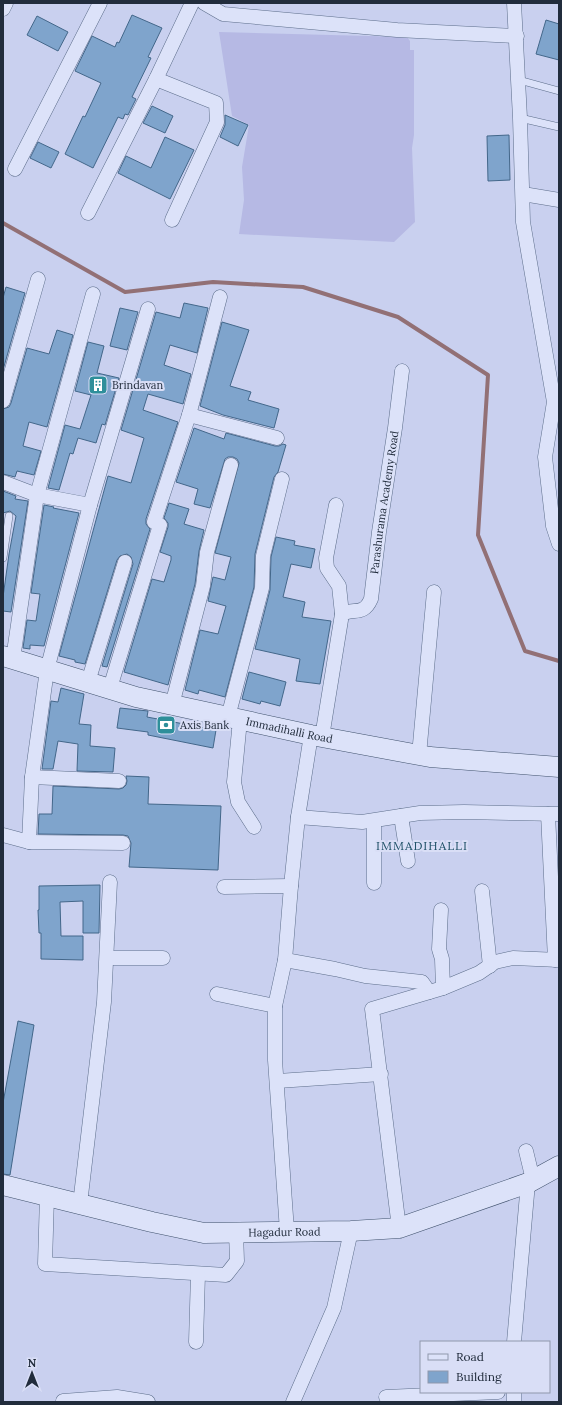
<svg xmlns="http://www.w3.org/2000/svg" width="562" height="1405" font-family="Lora,serif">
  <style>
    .farmland { fill: #b6b9e4 }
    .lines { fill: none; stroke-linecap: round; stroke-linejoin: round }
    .stream { stroke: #927075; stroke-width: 4 }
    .building { fill: #7fa4cc; stroke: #43678a }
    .lane-casing { stroke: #5d6e8b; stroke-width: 8 }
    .street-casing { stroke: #5d6e8b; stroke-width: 15 }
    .secondary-casing { stroke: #40526d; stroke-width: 21 }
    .lane { stroke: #dce2f9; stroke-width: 7 }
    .street { stroke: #dce2f9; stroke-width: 14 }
    .secondary { stroke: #dce2f9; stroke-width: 20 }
    .labels { text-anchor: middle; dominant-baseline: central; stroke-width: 4; stroke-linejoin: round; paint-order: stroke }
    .poi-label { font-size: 11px; fill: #212c3c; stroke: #d9def6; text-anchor: start }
    .street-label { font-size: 11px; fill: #212c3c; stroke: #d9def6 }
    .neighbourhood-label { font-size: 12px; letter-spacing: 1px; fill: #205168; stroke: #d9def6 }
  </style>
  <rect width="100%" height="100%" fill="#c9d0ef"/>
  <polygon class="farmland" points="219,32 407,37 410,41 410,50 414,50 414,135 412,148 415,222 394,242 239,234 244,200 242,167 249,125 232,116"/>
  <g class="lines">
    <polyline class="stream" points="3,223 125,292 213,282 303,287 398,317 488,375 478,535 525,651 559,661"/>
  </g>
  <g class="building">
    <polygon points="132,15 162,28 148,57 151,58 132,97 136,99 128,115 125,114 123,119 118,117 93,168 65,154 83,116 85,117 101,83 75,71 92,36 115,47 117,42 119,43"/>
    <polygon points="37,16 68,32 58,51 27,35"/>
    <polygon points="546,20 559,24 559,60 536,54"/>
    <polygon points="152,106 173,116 165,133 143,123"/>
    <polygon points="225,115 248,125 238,146 220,137 225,125"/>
    <polygon points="509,135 510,180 488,181 487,136"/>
    <polygon points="165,137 194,150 170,199 118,173 126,156 151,168"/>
    <polygon points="38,142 59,152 51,168 30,158"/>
    <polygon points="6,287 25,293 3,370 3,298"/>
    <polygon points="184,303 208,308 197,353 170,345 164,365 191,374 183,404 148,394 143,410 178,422 146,519 146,524 150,529 107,667 102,666 133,564 131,557 127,554 120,556 117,560 85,664 75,662 75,660 59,656 108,476 131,483 144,438 121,430 156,312 180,318"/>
    <polygon points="120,308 138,312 127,350 110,346"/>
    <polygon points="222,322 249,330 230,386 251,392 248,400 279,409 274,428 223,415 200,406"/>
    <polygon points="57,330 73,335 47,427 29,422 23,446 41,451 34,475 17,471 15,477 3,474 3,409 9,407 11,403 27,348 49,354"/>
    <polygon points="88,342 104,346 97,373 119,378 105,425 102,424 96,443 78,438 73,454 70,453 59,490 48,488 65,425 80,429 91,395 75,391"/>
    <polygon points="194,428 224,439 226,433 275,446 279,446 283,444 286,445 278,472 274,477 255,554 254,587 225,697 199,690 198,694 185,690 200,630 218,634 226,606 208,601 213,577 225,580 231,557 215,553 239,463 237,459 233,457 228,457 225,459 210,508 194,504 198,489 176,482"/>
    <polygon points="3,491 16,496 15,499 28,501 11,612 3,611 3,597 9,554 16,516 10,511 3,513"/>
    <polygon points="169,503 189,509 184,524 204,530 199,551 195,584 168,685 124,672 152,579 164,582 171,560 171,556 160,552 168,527 168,523 164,518"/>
    <polygon points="44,505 54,507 53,508 79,513 44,646 30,645 30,649 23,648 27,620 36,621 40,594 31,593"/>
    <polygon points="276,537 295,541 294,545 315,549 311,568 291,564 283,597 305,602 302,617 331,621 320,684 296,681 300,659 255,649 270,590 271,557"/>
    <polygon points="249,672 286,682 280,706 261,701 260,704 242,699"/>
    <polygon points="61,688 84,694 79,724 91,725 90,746 115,748 113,772 77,771 78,744 58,741 53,769 42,769 51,701 58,702"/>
    <polygon points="120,708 148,711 147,717 216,730 213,748 148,735 148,732 117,728"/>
    <polygon points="126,776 149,777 148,804 221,806 218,870 129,867 131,843 128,836 123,835 38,834 39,814 52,814 53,786 119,789 123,788 126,785 127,781"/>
    <polygon points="100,885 99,933 83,933 83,901 60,902 61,936 83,936 83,960 41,959 41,933 39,933 38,910 39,910 39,886"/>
    <polygon points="18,1021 34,1025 10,1175 3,1174 3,1103"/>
  </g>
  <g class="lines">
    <defs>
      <g id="lane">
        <polyline points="519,80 559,91"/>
        <polyline points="520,118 559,127"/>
        <polyline points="3,558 9,516"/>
      </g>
      <g id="street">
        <polyline points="204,3 223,14 397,30 517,36"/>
        <polyline points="514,3 520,118 523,222 554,402 545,457 553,526 559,544"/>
        <polyline points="3,9 6,3"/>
        <polyline points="156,79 216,103 217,122 172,220"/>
        <polyline points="15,169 100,3"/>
        <polyline points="523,194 559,200"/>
        <polyline points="88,213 156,79 192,3"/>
        <polyline points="3,401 38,279"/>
        <polyline points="189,415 277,438"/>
        <polyline points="3,482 37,495 90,505"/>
        <polyline points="336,505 326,558 327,568 339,586 342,614"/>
        <polyline points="13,659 37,495 93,294"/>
        <polyline points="88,682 125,562"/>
        <polyline points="110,688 160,525 154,522 189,415 220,297"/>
        <polyline points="172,705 203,586 207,552 231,465"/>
        <polyline points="228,717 262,588 263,556 282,479"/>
        <polyline points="240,720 234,782 238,802 254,827"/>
        <path id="s1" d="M322,737L342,614C354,607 363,617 371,599L379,532L395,428L402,371"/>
        <polyline points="419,755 434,592"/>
        <polyline points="32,777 119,781"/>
        <polyline points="548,814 555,960"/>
        <polyline points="401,816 408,861"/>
        <polyline points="298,817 362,822 420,813 464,812 559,814"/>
        <polyline points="374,821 374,883"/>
        <polyline points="3,835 29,842 32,777 47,670 90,505 148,309"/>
        <polyline points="29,842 123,843"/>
        <polyline points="224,887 291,886"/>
        <polyline points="482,891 490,966"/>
        <polyline points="441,910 439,949 442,959 443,988"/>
        <polyline points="107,958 163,958"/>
        <polyline points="285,960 335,969 365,976 422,982 429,992"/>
        <polyline points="217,994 275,1006"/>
        <polyline points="278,1081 381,1074"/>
        <polyline points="526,1151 533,1180"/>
        <polyline points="47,1196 45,1264 226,1275 237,1261 236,1232"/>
        <polyline points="80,1204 104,1002 110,882"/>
        <polyline points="399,1228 372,1009 443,988 479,973 495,962 513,958 559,960"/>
        <polyline points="287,1231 275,1060 275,1006 285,960 291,886 298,817 311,735"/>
        <polyline points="196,1342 198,1274"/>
        <polyline points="514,1342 528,1183"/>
        <polyline points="514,1392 514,1402"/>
        <polyline points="386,1397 498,1392"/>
        <polyline points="63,1401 117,1397 148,1402"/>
        <polyline points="293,1402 334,1308 351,1231"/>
      </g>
      <g id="secondary">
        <path id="s2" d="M3,656L136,697L311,735L430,757L559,767"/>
        <path id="s3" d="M3,1185L152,1222L204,1233L351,1231L399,1228L528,1183L559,1166"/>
      </g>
    </defs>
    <use href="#lane" class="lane-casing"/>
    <use href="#street" class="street-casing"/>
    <use href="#secondary" class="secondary-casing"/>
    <use href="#lane" class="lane"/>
    <use href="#street" class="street"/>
    <use href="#secondary" class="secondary"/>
  </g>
  <defs>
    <symbol id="building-square" viewBox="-11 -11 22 22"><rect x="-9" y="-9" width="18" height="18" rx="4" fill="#2e8f9a" stroke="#d9def6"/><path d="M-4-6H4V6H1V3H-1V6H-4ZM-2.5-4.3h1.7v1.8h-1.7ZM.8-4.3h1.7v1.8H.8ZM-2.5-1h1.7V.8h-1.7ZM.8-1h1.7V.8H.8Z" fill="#fff"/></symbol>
    <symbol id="bank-square" viewBox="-11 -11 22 22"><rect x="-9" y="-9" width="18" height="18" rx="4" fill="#2e8f9a" stroke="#d9def6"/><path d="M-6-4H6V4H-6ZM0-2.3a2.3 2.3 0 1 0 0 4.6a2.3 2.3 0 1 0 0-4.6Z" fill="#fff"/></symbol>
  </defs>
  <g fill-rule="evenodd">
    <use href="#building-square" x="87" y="374" width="22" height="22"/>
    <use href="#bank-square" x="155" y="714" width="22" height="22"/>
  </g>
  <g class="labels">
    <g class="poi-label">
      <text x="112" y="385">Brindavan</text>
      <text x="180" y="725">Axis Bank</text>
    </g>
    <g class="street-label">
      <text stroke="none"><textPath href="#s1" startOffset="257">Parashurama Academy Road</textPath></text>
      <text stroke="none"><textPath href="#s2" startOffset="296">Immadihalli Road</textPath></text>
      <text stroke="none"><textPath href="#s3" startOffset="287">Hagadur Road</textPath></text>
    </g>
    <g class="neighbourhood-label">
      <text x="422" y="845">IMMADIHALLI</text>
    </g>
  </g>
  <rect width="562" height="1405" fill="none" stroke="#212c3c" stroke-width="8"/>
  <rect x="420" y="1341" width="130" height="52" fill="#d9def6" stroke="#8f97ac"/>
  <rect x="428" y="1354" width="20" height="6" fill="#dce2f9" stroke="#8f97ac"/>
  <text x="456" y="1361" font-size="12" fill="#212c3c">Road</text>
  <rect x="428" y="1371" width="20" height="12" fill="#7fa4cc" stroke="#8f97ac"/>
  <text x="456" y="1381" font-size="12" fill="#212c3c">Building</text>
  <g transform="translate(32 1373)" stroke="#d9def6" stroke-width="3" paint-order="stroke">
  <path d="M0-3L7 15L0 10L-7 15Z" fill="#212c3c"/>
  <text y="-6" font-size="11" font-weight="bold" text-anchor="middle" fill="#212c3c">N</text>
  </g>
</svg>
